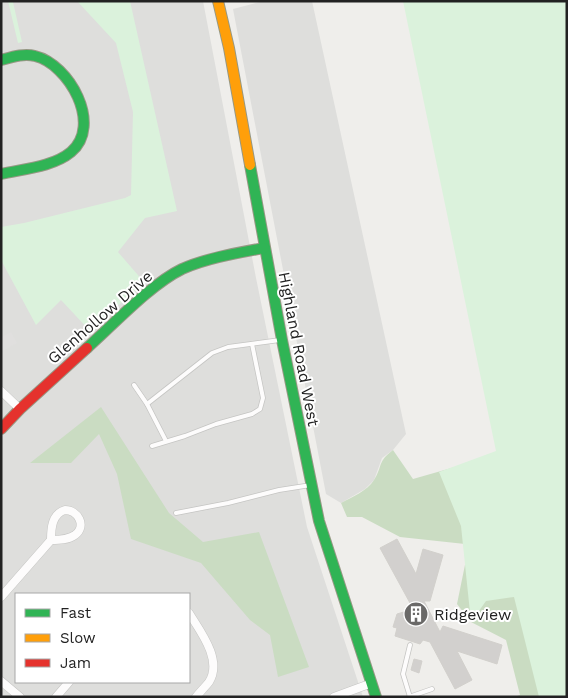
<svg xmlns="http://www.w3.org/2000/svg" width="568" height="698" font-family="'Work Sans',sans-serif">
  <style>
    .residential { fill: #dededc; fill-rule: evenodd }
    .forest { fill: #cadcc2 }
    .park { fill: #dbf2dc }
    .parking { fill: #e0dfde }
    .building { fill: #d2d0ce; stroke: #d2d0cc }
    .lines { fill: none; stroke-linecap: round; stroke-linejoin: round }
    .lane-casing { stroke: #c5c5c3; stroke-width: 5.5 }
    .street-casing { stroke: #c5c5c3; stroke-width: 9 }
    .fast-casing { stroke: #969884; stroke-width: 12 }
    .slow-casing { stroke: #969884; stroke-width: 12 }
    .jam-casing { stroke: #969884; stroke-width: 12 }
    .lane { stroke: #fdfcfc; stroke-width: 4 }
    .street { stroke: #fdfcfc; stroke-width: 8 }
    .fast { stroke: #30b455; stroke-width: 10 }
    .slow { stroke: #ff9f0a; stroke-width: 10 }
    .jam { stroke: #e5322d; stroke-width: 10 }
    .labels { text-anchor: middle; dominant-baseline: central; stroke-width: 4; stroke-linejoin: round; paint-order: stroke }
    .street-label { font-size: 16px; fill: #222; stroke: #fff }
    .poi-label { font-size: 16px; fill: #222; stroke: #fff; text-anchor: start }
  </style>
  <rect width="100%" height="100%" fill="#efeeeb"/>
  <g class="residential">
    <path d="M1,1H203L256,278L307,527L363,697H1ZM16,594H189V682H16Z"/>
    <polygon points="264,1 312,1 406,434 393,450 382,458 374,480 365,489 341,503 326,494 233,9"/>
  </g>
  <g class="forest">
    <polygon points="101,407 169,513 203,542 259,532 309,667 278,677 270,635 250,620 201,563 131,539 117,474 99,434 71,463 30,463"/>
    <path d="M567,435V697H514L520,695L506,640L471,622L457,604L467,555L465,544L400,537L362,517H347L341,503C352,497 367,491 374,480C383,466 377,462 393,450L413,479Z"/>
  </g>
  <g class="park">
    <polygon points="8,1 17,1 13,2 22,42 18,43"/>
    <polygon points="77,1 130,1 177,211 145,218 118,252 144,282 90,331 61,300 36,325 1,260 1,227 24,223 125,198 131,195 133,112 116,43"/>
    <polygon points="403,1 567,1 567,697 539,697 514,597 486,601 471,622 461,526 439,472 496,451"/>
  </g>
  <polygon class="parking" points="11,332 17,343 1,352 1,337"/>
  <g class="building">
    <polygon points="397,539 416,574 423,549 443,555 430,601 424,601 440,632 443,626 502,645 497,664 457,651 472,680 455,689 430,642 423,640 420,644 395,636 397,628 393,627 397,614 407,611 410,603 380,548"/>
    <polygon points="414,659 422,661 419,673 411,670"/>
  </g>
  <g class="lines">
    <defs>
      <g id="lane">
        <polyline points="134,385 147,404 166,441"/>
        <polyline points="147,404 212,353 228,347 280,340"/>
        <polyline points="152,446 185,436 216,424 252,414 260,409 263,398 252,344"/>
        <polyline points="176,513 228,503 279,490 311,485"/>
        <polyline points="409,697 432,689"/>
        <polyline points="410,697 403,674 410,645"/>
      </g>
      <g id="street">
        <polyline points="1,391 20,409"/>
        <path d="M65,510C78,510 87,526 75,535C68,540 59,540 51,540C51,528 52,514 65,510Z"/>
        <polyline points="1,597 51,540"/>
        <path d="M189,613C200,631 223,660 209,682C205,687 200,692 196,697"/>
        <polyline points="1,681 20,697"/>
        <polyline points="56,697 69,682"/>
        <polyline points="334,697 372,683"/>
      </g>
      <g id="fast">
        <path d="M1,60C12,57 24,53 35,56C69,64 103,125 71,152C53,167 23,169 1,174"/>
        <polyline points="250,165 282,340 319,521 376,697"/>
        <path d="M87,348C114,324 151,284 182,269C207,258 237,253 264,248"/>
      </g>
      <polyline id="slow" points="218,1 229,48 250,165"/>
      <polyline id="jam" points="1,429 20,409 87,348"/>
    </defs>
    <use href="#lane" class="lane-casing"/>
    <use href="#street" class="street-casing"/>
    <use href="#fast" class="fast-casing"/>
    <use href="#slow" class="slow-casing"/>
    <use href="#jam" class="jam-casing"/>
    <use href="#lane" class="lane"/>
    <use href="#street" class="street"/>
    <use href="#fast" class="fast"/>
    <use href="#slow" class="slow"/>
    <use href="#jam" class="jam"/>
  </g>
  <defs>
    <symbol id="building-disc" viewBox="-11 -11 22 22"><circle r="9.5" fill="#6a6968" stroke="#fff"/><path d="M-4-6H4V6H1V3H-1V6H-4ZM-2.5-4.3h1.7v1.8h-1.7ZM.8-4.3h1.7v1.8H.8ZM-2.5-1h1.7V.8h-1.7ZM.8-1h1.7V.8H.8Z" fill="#fff"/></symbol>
  </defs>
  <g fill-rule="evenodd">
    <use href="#building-disc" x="402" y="600" width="28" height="28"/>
  </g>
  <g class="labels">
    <g class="street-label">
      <text transform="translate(100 317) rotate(-41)">Glenhollow Drive</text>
      <text transform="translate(299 349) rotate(79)">Highland Road West</text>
    </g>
    <g class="poi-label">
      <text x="434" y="614">Ridgeview</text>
    </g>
  </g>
  <rect width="568" height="698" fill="none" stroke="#222222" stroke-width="5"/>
  <rect x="15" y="593" width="175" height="90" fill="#ffffff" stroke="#a7a7a7"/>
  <rect x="25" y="609" width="25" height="8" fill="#30b455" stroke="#a7a7a7"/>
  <text x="60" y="618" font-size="15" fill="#222222">Fast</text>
  <rect x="25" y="634" width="25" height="8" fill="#ff9f0a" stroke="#a7a7a7"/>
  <text x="60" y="643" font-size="15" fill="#222222">Slow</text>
  <rect x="25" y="659" width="25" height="8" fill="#e5322d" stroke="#a7a7a7"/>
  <text x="60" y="668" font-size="15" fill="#222222">Jam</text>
</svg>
